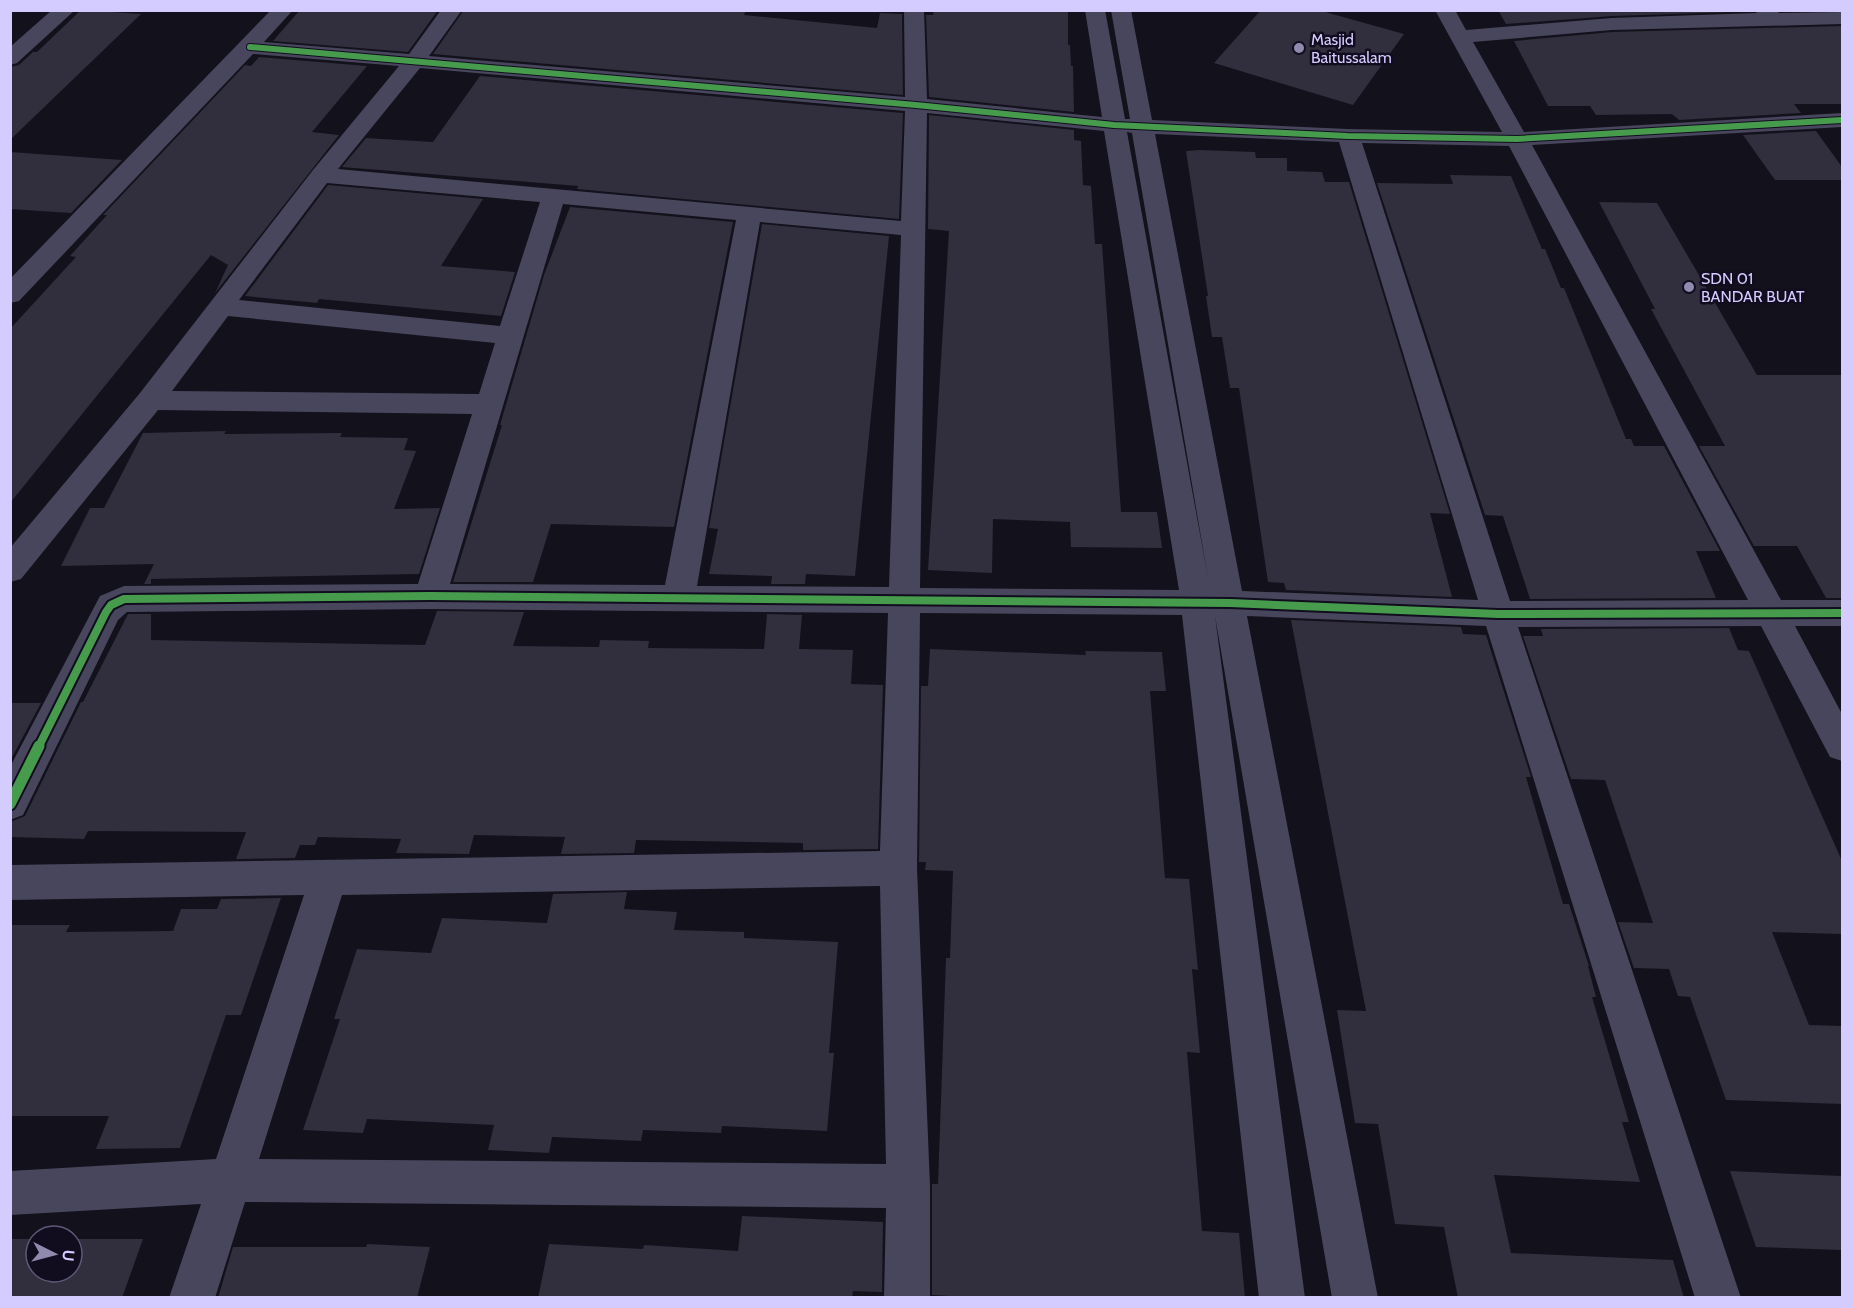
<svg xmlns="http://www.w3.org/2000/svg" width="1853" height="1308" font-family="Cabin,sans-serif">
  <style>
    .building { fill: #312e3d }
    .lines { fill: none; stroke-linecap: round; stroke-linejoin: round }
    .street { fill: #48465c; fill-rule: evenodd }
    .cycleway-far2-casing { stroke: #110d1f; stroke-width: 8 }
    .cycleway-far1-casing { stroke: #110d1f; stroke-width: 12 }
    .cycleway-casing { stroke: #110d1f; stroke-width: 15 }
    .cycleway-far2 { stroke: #469c4c; stroke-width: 6 }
    .cycleway-far1 { stroke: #469c4c; stroke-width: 8 }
    .cycleway { stroke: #469c4c; stroke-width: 11 }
    .poi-dot { fill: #908aaf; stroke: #110d1f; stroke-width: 2 }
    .labels { text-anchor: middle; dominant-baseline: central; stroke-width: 5; stroke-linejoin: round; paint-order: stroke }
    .far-poi-label { font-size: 16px; fill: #d4cbfe; stroke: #110d1f; text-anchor: start }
  </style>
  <rect width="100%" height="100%" fill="#13111b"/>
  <g class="building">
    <polygon points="81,10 141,14 10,140 10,67 19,65 33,52 37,52"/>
    <polygon points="300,10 438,10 408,52 273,41"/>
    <polygon points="464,10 746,10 744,15 877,28 880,13 902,14 903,95 433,54"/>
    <polygon points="934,10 1068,10 1068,45 1070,45 1071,66 1073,66 1074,112 929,97 926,15 933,15"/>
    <polygon points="1261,10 1318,10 1404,34 1353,105 1214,63"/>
    <polygon points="1498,10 1733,10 1733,12 1612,16 1506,24"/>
    <polygon points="1842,26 1842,104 1794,104 1801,113 1679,120 1672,114 1596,115 1590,106 1548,106 1514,41 1612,32"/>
    <polygon points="259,57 367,66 312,132 339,135 215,293 228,265 211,255 10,503 10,329 76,257 70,256 107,215 103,215 245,65 251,66"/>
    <polygon points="480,76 903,113 899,219 577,189 578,186 342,167 366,138 433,142"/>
    <polygon points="929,115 1074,130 1074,140 1081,141 1083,185 1091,186 1095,244 1102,244 1121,512 1157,512 1162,548 1071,547 1070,522 993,519 992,573 928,570 949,231 928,229"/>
    <polygon points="1816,131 1842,167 1842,180 1775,180 1743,135"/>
    <polygon points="1199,150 1255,152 1256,158 1287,158 1287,171 1322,172 1325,182 1349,182 1450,514 1430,513 1452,597 1286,590 1284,583 1268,582 1239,388 1230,388 1222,337 1212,337 1206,296 1208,296 1186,151"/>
    <polygon points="10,152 122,160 71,213 10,209"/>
    <polygon points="1450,175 1511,176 1542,249 1545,249 1561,288 1564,288 1626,439 1631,439 1634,446 1664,446 1720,551 1696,551 1716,598 1530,599 1503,516 1485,515 1377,183 1453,184"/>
    <polygon points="328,185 483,199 441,266 515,272 501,316 319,299 317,303 245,296"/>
    <polygon points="1599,202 1657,203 1757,375 1842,375 1842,598 1826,598 1797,546 1754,546 1699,446 1725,446 1651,309 1655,309"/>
    <polygon points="570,207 733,222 674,527 551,524 533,582 453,582 502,425 500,425 544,275"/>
    <polygon points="762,224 889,236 855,576 806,574 805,584 771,584 772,576 709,574 718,529 709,528"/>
    <polygon points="226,431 224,434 342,433 340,437 408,438 404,450 416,451 394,509 440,508 419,574 151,579 151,584 144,584 154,564 61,566 90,508 104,508 143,433"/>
    <polygon points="437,611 524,612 513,646 599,647 600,640 649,641 648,648 764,649 767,614 802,615 799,649 853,650 851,684 883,685 878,849 803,850 803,843 636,840 634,853 561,854 565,837 474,835 469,854 396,853 401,839 318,837 315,845 300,845 295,858 236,859 246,832 88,831 84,839 10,837 10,822 25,816 81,702 83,702 128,614 151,614 151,640 425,645"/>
    <polygon points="1291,620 1461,627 1463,634 1486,635 1531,777 1526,777 1563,904 1569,904 1589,966 1588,966 1596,997 1592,997 1629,1122 1622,1122 1640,1182 1494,1175 1511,1253 1673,1260 1684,1298 1458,1298 1444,1227 1395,1224 1378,1124 1355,1123 1337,1010 1366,1011"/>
    <polygon points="1729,628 1738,650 1749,651 1842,861 1842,934 1772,932 1809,1025 1842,1026 1842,1104 1726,1100 1690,997 1678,996 1669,969 1634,968 1618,922 1653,923 1605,780 1571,779 1523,636 1543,636 1541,629"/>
    <polygon points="930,649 1086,655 1085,651 1162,652 1166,691 1150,691 1165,878 1189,879 1198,970 1192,969 1200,1053 1187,1052 1202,1231 1239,1233 1245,1298 987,1298 932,1295 932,1184 938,1184 946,958 950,958 953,871 925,870 926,862 919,862 921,686 928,686"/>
    <polygon points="10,703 41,703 10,761"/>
    <polygon points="627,892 624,909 677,912 674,930 744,932 744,938 838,942 829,1053 834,1053 827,1131 722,1126 721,1133 643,1130 641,1141 552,1137 549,1153 488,1150 494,1125 367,1119 363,1133 303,1130 340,1019 334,1019 357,949 431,953 442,918 547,923 553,894"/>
    <polygon points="281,898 241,1015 226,1015 180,1148 96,1149 109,1116 10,1116 10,925 70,925 66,932 173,931 181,909 217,909 221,899"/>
    <polygon points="1730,1171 1842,1176 1842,1250 1756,1247"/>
    <polygon points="742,1216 883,1222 882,1292 853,1291 852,1298 538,1298 549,1244 643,1249 644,1245 738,1251"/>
    <polygon points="10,1239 36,1239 36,1272 72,1272 72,1239 143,1239 122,1298 10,1298"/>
    <polygon points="367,1244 430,1247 417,1298 218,1298 233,1247 366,1247"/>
  </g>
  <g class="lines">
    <g class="street">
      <polygon points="52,10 75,10 17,63 10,65 10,47"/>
      <path d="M271,10H293L264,42L409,54L441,10H462L429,56L905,97L904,10H924L927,99L1102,117L1085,10H1105L1125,119H1130L1111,10H1131L1152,120L1348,129L1502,132L1435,10H1455L1466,30L1612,18L1757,13L1755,10H1776L1779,13L1842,12V24L1612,30L1473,42L1524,132L1842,113V127L1532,145L1781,600H1842V626H1795L1842,714V761L1830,757L1761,626L1518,627L1741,1298H1695L1486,626L1247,616L1378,1298H1332L1215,616L1305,1298H1259L1182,615L920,613L917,868L930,1186V1298H884L886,1208L245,1202L215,1298H169L201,1204L10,1215V1171L216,1159L304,895L10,900V865L880,851L888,613L430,609L127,612L118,620L23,815L10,820V767L100,596L124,586L418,584L472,414L158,410L21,579L10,582V548L140,393L313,170L399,66L253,54L19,301L10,303V279ZM420,68L905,111L901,221L338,169ZM927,113L1104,131L1179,590L920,588ZM1127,132L1132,133L1208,578ZM1155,134L1339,142L1478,600L1242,591ZM1362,143L1509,146L1748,600L1510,601ZM327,183L540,202L500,326L239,300ZM563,204L736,220L665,585L450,584ZM760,222L901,235L889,587L697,586ZM228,316L495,343L479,394L172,391ZM880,886L886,1164L259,1159L342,895Z"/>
    </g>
    <defs>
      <polyline id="cycleway-far2" points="250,47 916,105 1114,125 1348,136 1517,139 1842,120"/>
      <polyline id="cycleway-far1" points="38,748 106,612 111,605 124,599 430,596 1230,603 1498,614 1842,613"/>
      <polyline id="cycleway" points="10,804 39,746"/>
    </defs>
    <use href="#cycleway-far2" class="cycleway-far2-casing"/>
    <use href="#cycleway-far1" class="cycleway-far1-casing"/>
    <use href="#cycleway" class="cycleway-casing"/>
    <use href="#cycleway-far2" class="cycleway-far2"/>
    <use href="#cycleway-far1" class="cycleway-far1"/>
    <use href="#cycleway" class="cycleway"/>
  </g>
  <g class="poi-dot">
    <circle cx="1299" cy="48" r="6"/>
    <circle cx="1689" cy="287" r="6"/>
  </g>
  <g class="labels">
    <g class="far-poi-label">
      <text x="1311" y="39">Masjid<tspan x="1311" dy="18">Baitussalam</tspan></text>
      <text x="1701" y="278">SDN 01<tspan x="1701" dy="18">BANDAR BUAT</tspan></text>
    </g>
  </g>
  <rect width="1853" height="1308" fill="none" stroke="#d4cbfe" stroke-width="24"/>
  <g transform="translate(54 1254) rotate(96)"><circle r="28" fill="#110d1f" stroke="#5f5978" stroke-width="1.5"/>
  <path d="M0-4.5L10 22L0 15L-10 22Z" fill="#908aaf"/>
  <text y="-9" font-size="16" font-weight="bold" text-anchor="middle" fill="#d4cbfe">U</text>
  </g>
</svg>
